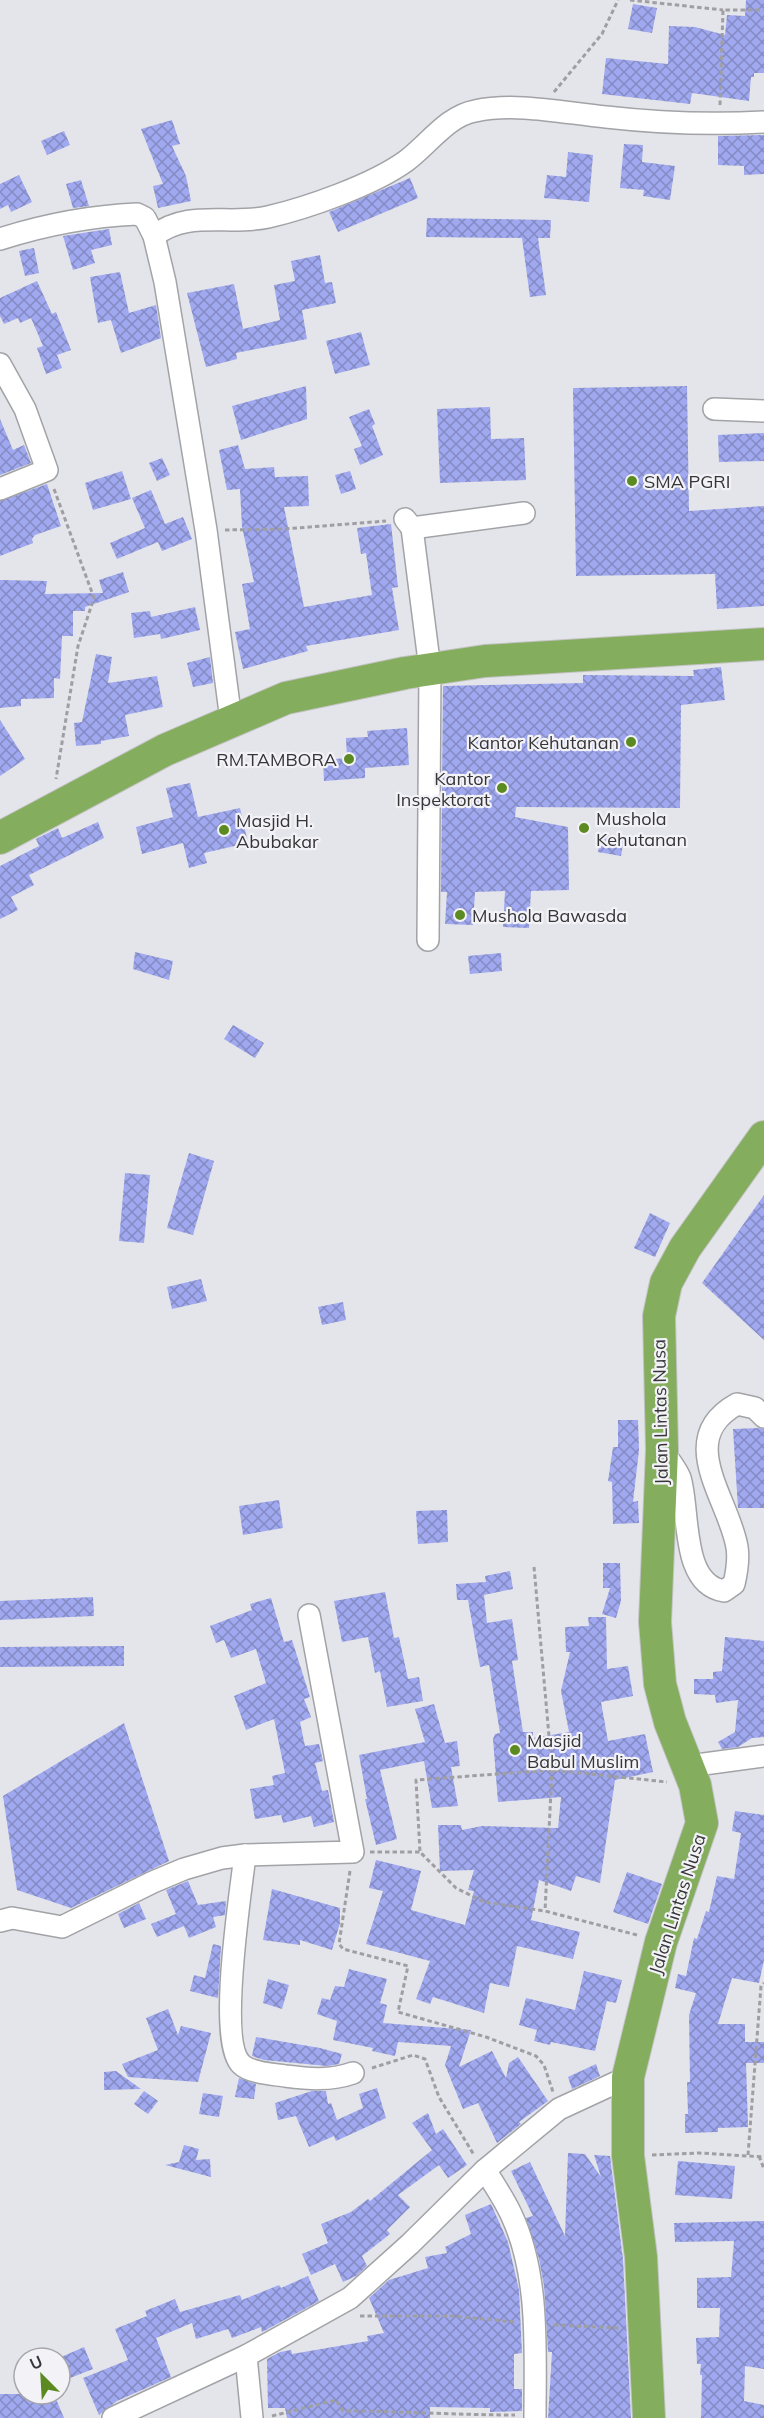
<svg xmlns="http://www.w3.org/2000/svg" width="764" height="2418" font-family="Mulish,sans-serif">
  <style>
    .building { fill: url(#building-cross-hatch) }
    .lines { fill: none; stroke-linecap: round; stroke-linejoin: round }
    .minor-casing { stroke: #a2a3a7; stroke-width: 24 }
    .highway-casing { stroke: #c3c3c3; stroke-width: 34 }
    .path { stroke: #9f9fa3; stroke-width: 3; stroke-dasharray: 4.5 3; stroke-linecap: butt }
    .minor { stroke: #fff; stroke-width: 21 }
    .highway { stroke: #84ad5e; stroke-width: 32 }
    .poi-dot { fill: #5b8b20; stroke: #f2f2f7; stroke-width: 2 }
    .labels { text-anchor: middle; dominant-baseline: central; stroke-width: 4.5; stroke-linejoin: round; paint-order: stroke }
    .poi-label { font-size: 18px; fill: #363638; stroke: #f2f2f7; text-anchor: start }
    .street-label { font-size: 18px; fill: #363638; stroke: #f2f2f7 }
  </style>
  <defs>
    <pattern id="building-cross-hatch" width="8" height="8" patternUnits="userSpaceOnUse" patternTransform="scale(1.5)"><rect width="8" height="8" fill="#a0a9f0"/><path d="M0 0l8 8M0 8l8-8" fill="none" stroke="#838ac3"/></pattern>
  </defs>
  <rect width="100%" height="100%" fill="#e4e5ea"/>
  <g class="building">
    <polygon points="746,0 764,0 764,73 754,73 754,77 751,77 749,101 692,93 690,104 602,94 606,58 668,64 669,26 695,27 725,35 727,15 745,16"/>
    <polygon points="633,4 657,8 652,33 628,29"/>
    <polygon points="172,120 180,144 172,146 186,176 191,201 158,208 153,186 163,184 141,129"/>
    <polygon points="64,131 70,145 47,155 41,141"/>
    <polygon points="764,135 764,174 744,175 744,166 718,165 718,136"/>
    <polygon points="624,144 643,145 642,162 675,166 670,200 643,196 644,190 620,188"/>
    <polygon points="568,152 593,155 589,202 544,198 547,175 566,177"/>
    <polygon points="19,175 32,202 11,212 8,205 0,209 0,184"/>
    <polygon points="410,178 418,198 338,232 329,212"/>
    <polygon points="81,180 89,206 73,208 66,184"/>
    <polygon points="427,218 551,220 550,238 538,238 546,295 530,297 522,238 426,237"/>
    <polygon points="109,229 112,245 91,250 95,263 73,270 63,236"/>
    <polygon points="34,248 39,273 25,276 19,251"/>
    <polygon points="320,255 325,283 332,282 336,303 302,310 307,339 236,353 237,359 206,367 187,293 234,284 243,329 280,320 274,285 295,281 291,261"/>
    <polygon points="120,272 129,313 156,305 161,338 121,353 111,320 98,323 90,277"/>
    <polygon points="37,281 52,314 56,312 71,350 57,355 62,368 46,374 37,348 43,346 31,318 20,323 18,318 4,324 0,316 0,298"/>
    <polygon points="361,332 370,365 335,374 326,341"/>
    <polygon points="306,386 307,419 241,440 232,406"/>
    <polygon points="687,386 689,511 764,506 764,606 717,609 715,574 576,576 573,388"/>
    <polygon points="490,407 491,439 524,438 526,480 440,483 437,409"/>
    <polygon points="369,409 375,424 372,426 383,455 360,465 354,449 362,446 349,417"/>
    <polygon points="0,419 13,450 24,445 31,463 0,475"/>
    <polygon points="764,433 764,461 719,462 718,435"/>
    <polygon points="238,445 245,469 274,467 275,477 308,476 309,506 284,507 304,607 372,595 366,553 361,554 357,528 391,524 398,587 392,588 399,630 306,646 308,651 243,669 235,632 250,629 242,584 254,582 242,527 240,489 227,490 219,450"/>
    <polygon points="162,458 170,475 157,481 149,463"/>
    <polygon points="122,471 131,499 93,510 85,483"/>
    <polygon points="350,471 356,489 341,494 335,475"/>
    <polygon points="47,484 61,526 35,535 32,539 33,543 0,556 0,501"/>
    <polygon points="151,490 165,524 183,517 192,539 162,551 158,542 117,559 110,543 145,528 132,498"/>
    <polygon points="123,572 129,592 85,607 85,611 73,611 73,636 62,636 60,679 54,678 54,698 21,699 21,706 0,708 0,580 47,581 45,594 103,593 99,580"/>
    <polygon points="195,607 200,630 161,639 160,634 134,638 131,613 150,611 151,617"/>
    <polygon points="96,654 112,657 108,683 157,676 163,707 125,715 129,736 101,741 101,744 76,746 74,723 82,722"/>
    <polygon points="210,657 213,683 193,687 187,663"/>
    <polygon points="721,667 725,700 681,705 680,808 516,807 515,817 568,827 569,890 531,891 529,928 503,927 505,891 475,892 473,925 445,924 447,892 441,892 443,686 583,683 583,675 694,676 693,670"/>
    <polygon points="0,720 25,759 0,776"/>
    <polygon points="407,728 409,765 365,768 365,778 324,781 323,760 347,758 346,738 368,737 367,731"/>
    <polygon points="190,783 198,817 240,808 248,843 204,853 207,863 189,868 183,843 142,854 136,827 173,817 166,788"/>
    <polygon points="98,822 104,838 29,875 34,885 11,897 18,910 0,919 0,866 39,846 36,839 58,828 62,838"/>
    <polygon points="601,834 624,838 621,856 598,852"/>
    <polygon points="135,952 173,961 169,980 133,969"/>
    <polygon points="501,953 502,971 470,974 468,956"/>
    <polygon points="233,1025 264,1043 255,1058 224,1039"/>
    <polygon points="189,1153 214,1161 193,1235 167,1228"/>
    <polygon points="125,1173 150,1175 144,1243 119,1241"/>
    <polygon points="764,1195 764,1340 702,1283"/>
    <polygon points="650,1213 670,1223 655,1257 634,1248"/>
    <polygon points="201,1279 207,1301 172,1309 167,1287"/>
    <polygon points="343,1302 346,1320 322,1325 318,1307"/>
    <polygon points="618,1420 638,1420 639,1450 633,1502 638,1501 639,1523 613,1524 612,1482 608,1481 613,1447 618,1447"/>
    <polygon points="758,1428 764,1429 764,1508 738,1508 733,1429"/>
    <polygon points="279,1500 283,1528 243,1535 239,1506"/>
    <polygon points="447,1510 448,1542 418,1544 416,1511"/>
    <polygon points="603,1563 620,1563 621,1601 616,1618 602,1614 610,1588 603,1588"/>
    <polygon points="510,1571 513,1589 484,1595 487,1623 512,1619 518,1660 512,1661 523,1732 533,1732 533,1738 569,1732 561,1691 570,1652 566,1652 565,1627 589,1626 588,1617 606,1617 607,1669 628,1666 633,1696 601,1702 608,1741 645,1734 653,1772 615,1780 600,1883 576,1876 571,1891 539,1880 531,1920 580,1932 573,1959 517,1946 509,1987 490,1983 484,2013 433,1997 430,2004 416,1999 430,1961 366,1944 383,1891 369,1888 376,1860 421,1871 411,1910 465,1925 474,1891 468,1890 474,1870 440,1871 438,1825 461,1825 462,1830 482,1826 558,1828 561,1797 498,1802 493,1739 495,1734 500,1733 489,1665 480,1667 468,1600 457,1600 456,1584 486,1582 485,1576"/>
    <polygon points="385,1592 394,1638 399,1637 408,1679 419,1677 423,1701 387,1707 380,1671 375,1673 368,1637 342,1642 334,1601"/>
    <polygon points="93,1597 94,1616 0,1620 0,1601"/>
    <polygon points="271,1598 284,1642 292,1640 310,1697 304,1699 311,1717 300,1722 305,1746 319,1744 323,1761 315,1763 322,1791 328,1790 334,1822 314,1827 311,1816 283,1823 281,1815 255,1819 250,1789 274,1785 272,1776 285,1773 274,1719 246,1730 234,1696 266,1683 256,1649 231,1658 224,1640 216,1643 210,1626 252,1610 250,1604"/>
    <polygon points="725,1637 764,1641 764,1737 752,1738 738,1747 722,1749 718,1742 735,1732 738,1700 716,1703 715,1695 694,1694 694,1679 713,1679 713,1672 722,1671"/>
    <polygon points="124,1646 124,1666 0,1667 0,1647"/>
    <polygon points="434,1704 445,1743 457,1741 460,1766 451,1767 458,1806 432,1808 424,1761 380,1770 397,1839 376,1845 365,1799 367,1799 359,1755 425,1742 415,1709"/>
    <polygon points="124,1723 169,1861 71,1908 17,1890 3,1796"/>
    <polygon points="735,1811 764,1815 764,1960 759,1983 732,1978 718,2024 745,2024 745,2042 764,2042 764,2063 746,2063 748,2127 718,2128 718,2132 685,2133 685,2114 688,2114 687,2082 690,2082 689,2015 696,1993 675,1988 678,1974 686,1976 694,1938 697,1939 706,1911 709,1912 717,1876 734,1879 741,1833 732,1831"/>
    <polygon points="627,1872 662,1884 648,1924 613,1912"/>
    <polygon points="188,1881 198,1905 226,1901 225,1915 213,1917 216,1927 189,1938 184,1926 157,1937 151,1924 176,1914 166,1890"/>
    <polygon points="272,1889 340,1908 340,1923 332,1950 300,1940 300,1945 263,1940"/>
    <polygon points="139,1903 146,1919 124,1928 118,1914"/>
    <polygon points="213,1944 221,1946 218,1998 190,1991 194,1975 205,1978"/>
    <polygon points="349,1969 387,1979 380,2003 387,2005 383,2023 471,2030 459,2067 492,2051 506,2078 509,2063 518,2057 548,2101 519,2122 521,2124 497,2143 478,2103 463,2109 445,2065 451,2046 398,2042 395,2056 372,2051 373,2048 333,2040 337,2021 317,2014 322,1998 330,2000 335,1986 344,1987"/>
    <polygon points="584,1971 622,1980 616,2003 607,2001 595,2051 551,2042 550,2045 534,2041 537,2030 519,2025 526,1998 575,2010"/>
    <polygon points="268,1979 289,1985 282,2009 263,2003"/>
    <polygon points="168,2009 178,2035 181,2026 211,2033 198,2082 128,2077 122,2064 158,2050 146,2018"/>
    <polygon points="256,2037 320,2048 342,2054 339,2064 327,2066 264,2060 252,2056"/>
    <polygon points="596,2064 600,2076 572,2089 568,2077"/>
    <polygon points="116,2071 141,2089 104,2090 104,2072"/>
    <polygon points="239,2078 256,2084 254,2099 235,2097"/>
    <polygon points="377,2088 386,2118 336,2141 334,2136 309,2147 296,2116 278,2120 275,2103 312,2091 326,2091 328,2104 331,2103 337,2120 363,2108 359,2094"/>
    <polygon points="144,2091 158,2101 148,2114 134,2104"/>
    <polygon points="203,2093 223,2096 219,2117 199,2114"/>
    <polygon points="428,2113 436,2134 443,2129 467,2165 448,2178 439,2165 398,2195 410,2207 387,2230 390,2234 362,2256 367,2266 356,2276 343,2282 335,2264 311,2275 302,2254 328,2243 321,2224 351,2212 368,2199 370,2201 432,2150 412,2123"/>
    <polygon points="184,2145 199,2149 196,2160 210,2159 211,2177 165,2165 179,2162"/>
    <polygon points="568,2153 585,2154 601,2177 594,2155 610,2156 623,2259 631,2418 548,2418 552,2352 548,2352 544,2286 539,2259 526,2218 533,2216 511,2171 530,2162 565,2236"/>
    <polygon points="678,2161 735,2166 732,2199 675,2195"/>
    <polygon points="491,2204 508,2242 519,2290 522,2353 514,2354 514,2389 522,2389 522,2411 490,2412 490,2408 430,2407 430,2418 287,2418 285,2408 268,2408 267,2359 280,2352 291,2350 292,2354 368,2341 367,2336 384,2333 369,2298 389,2280 428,2268 425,2257 447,2253 445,2247 471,2234 465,2215"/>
    <polygon points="764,2221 764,2369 745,2366 744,2401 764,2405 764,2418 701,2418 702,2375 700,2375 701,2364 697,2364 696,2338 719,2337 720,2308 697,2308 697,2278 731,2277 734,2241 675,2242 674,2223"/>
    <polygon points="308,2276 319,2301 266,2330 262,2332 261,2327 232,2338 228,2329 196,2339 192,2323 156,2338 171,2377 117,2401 99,2415 83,2378 128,2360 115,2329 147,2316 145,2311 175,2299 180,2312 240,2295 242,2300 279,2285 281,2288"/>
    <polygon points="84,2347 93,2369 65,2380 59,2358"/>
    <polygon points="0,2394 54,2394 64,2418 0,2418"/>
  </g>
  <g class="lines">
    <defs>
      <g id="minor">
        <path d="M154,236C188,209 229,226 268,217C307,208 373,185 406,161C428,145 447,116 475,111C516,102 564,113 606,117C659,123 711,125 764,122"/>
        <path d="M0,239C44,225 91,216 137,214L145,218L154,236L165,282L206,530L231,720"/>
        <polyline points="0,364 25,409 47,470 0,489"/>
        <polyline points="714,409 764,411"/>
        <polyline points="405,519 412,528 430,669 428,940"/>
        <polyline points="412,528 524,513"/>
        <path d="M662,1450C668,1459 676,1468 680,1478C690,1510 680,1584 724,1591L734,1584C737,1571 739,1559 737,1547C729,1499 674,1439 737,1404L755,1408L764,1417"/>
        <polyline points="689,1766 764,1756"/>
        <path d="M245,1855C241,1891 217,2040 241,2064C250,2073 272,2074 285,2076C309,2079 330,2081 353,2073"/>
        <polyline points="0,1921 12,1918 62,1927 153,1882 184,1869 222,1858 245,1855 353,1852 309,1615"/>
        <path d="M485,2170C494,2184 504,2199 511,2214C540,2275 535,2352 535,2418"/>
        <polyline points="113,2418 246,2356"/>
        <polyline points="252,2418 246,2356 350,2298 410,2244 485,2170 559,2109 628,2077"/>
      </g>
      <g id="highway">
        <polyline points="0,838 165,750 286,698 405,673 485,661 764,644"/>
        <polyline points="649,2418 641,2257 628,2156 628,2077 661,1942 702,1823 695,1785 670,1722 660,1684 655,1622 662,1450 659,1316 666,1283 685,1248 764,1137"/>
      </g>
    </defs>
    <use href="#minor" class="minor-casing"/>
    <use href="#highway" class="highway-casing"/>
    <g class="path">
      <polyline points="630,0 723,10"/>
      <polyline points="554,92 602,34 618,0"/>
      <polyline points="720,105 723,10 764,10"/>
      <polyline points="54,489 94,598 78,646 56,779"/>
      <polyline points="225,530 284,529 386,521"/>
      <polyline points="534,1567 552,1770 545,1911"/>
      <polyline points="370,1852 420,1852"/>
      <polyline points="350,1871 339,1944 343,1949 408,1966 398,2012 486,2037 536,2056 544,2065 553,2092"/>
      <polyline points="637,1935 545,1911 484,1902 456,1888 420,1852 416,1780 552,1770 667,1782"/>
      <polyline points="372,2068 413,2055 425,2059 439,2097 474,2155"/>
      <polyline points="652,2155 699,2153 764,2157"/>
      <polyline points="748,2155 761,1986 764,1983"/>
      <polyline points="759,2156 764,2169"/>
      <polyline points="360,2316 452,2316 515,2322"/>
      <polyline points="554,2325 620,2328"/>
      <path d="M272,2416L336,2400L343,2411C400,2411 457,2415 515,2415"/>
    </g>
    <use href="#minor" class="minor"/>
    <use href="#highway" class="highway"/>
  </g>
  <g class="poi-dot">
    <circle cx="632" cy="481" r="6"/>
    <circle cx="631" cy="742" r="6"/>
    <circle cx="349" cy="759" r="6"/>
    <circle cx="502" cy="788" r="6"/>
    <circle cx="584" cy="828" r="6"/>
    <circle cx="224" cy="830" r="6"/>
    <circle cx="460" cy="915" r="6"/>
    <circle cx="515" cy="1750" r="6"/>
  </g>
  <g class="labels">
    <g class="poi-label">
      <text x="644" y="481">SMA PGRI</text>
      <text x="619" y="742" text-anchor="end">Kantor Kehutanan</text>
      <text x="337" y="759" text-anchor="end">RM.TAMBORA</text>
      <text x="490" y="778" text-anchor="end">Kantor<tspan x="490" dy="21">Inspektorat</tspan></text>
      <text x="596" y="818">Mushola<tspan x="596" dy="21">Kehutanan</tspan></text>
      <text x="236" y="820">Masjid H.<tspan x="236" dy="21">Abubakar</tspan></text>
      <text x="472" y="915">Mushola Bawasda</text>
      <text x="527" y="1740">Masjid<tspan x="527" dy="21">Babul Muslim</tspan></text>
    </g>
    <g class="street-label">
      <text transform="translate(660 1412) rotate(-91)">Jalan Lintas Nusa</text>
      <text transform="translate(677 1904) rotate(-72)">Jalan Lintas Nusa</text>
    </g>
  </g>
  <g transform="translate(42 2376) rotate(336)"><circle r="28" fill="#f2f2f7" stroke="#a7a7ab" stroke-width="1.5"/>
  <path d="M0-4.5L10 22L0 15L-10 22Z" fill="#5b8b20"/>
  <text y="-9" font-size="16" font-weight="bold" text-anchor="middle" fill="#363638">U</text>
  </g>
</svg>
